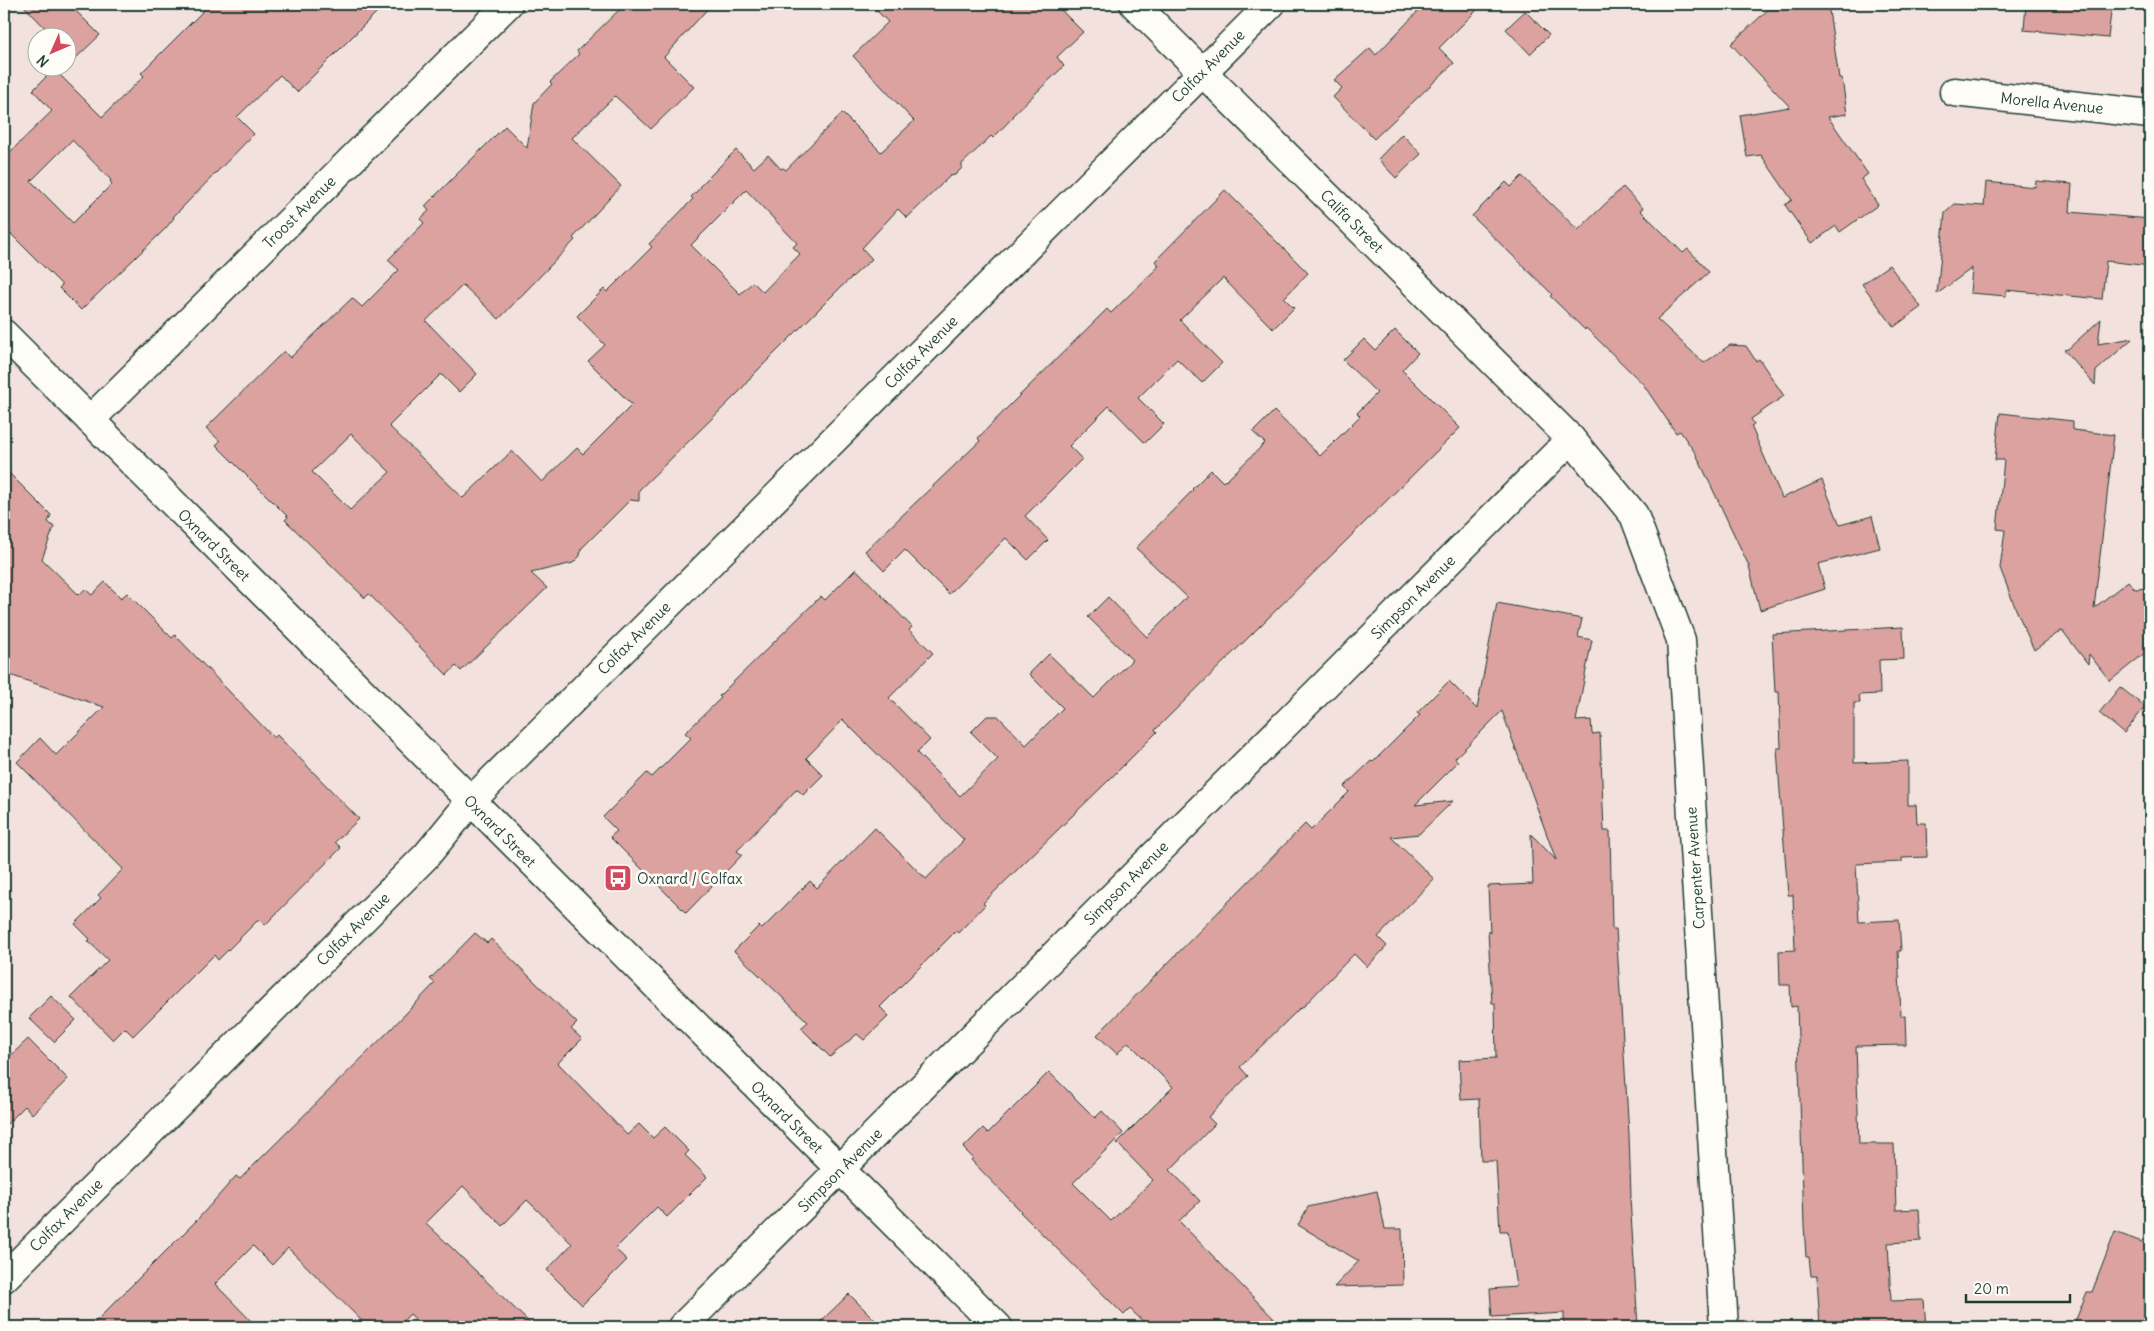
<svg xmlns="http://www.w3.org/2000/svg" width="2154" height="1331" font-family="Delius,sans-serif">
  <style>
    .building { fill: #dca2a0; stroke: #1f3d34; fill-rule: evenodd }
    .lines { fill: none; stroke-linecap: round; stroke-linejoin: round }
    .minor-casing { stroke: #1f3d34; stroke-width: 31 }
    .secondary-casing { stroke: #1f3d34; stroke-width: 31 }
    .minor { stroke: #fdfcf7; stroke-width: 28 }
    .secondary { stroke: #fdfcf7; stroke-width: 28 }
    .labels { text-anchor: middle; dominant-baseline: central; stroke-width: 5; stroke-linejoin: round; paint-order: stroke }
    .street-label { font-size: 15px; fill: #1f3d34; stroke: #fdfcf7 }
    .poi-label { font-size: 15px; fill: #1f3d34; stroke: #fdfcf7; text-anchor: start }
  </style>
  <rect width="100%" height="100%" fill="#f3e1dd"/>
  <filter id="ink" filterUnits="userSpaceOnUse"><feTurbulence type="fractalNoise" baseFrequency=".02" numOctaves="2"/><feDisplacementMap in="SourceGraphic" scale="10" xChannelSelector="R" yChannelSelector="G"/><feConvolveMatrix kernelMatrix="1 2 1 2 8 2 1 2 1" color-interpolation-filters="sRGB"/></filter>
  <g filter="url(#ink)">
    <g class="building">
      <polygon points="22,4 69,4 100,35 76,58 68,50 68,38 55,38"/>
      <path d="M210,4H385L297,92L280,75L237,117L254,134L173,217L174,218L165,229L81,310L59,288L62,285L4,227V154L6,156L52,111L33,90L54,69L102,117L144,76L141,73ZM72,140L111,180L110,181L112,184L73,223L31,181Z"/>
      <path d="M625,4H712L664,57L694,87L651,129L615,96L572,138L621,186L573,238L575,240L499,319L463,285L426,321L477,374L459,392L441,374L389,426L463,498L512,451L542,482L577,448L583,454L632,405L588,361L605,345L577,316L604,289L607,292L652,247L649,244L693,199L691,197L701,187L700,186L736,150L754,168L768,155L781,169L783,168L786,170L842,113L881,152L914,121L853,56L888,22L870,4H1055L1083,32L1057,57L1064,66L1013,115L1014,116L993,138L991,136L962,164V168L955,175L950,176L907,218L898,209L862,248L872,259L841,287L753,375L739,392L639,490V501L630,500L581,549L580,556L573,563L531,573L547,588L461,671L456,666L447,675L369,594L365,598L285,520L288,517L216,445L220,441L206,428L284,351L290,358L352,298L362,307L399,270L388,260L424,223L420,219L429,211L425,206L505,126L527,148L534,103L552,84L550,82L579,54L577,51ZM746,190L797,243L793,247L800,254L763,292L753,282L740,294L691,245ZM351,434L390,472L350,510L312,472Z"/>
      <polygon points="1425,4 1483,4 1439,48 1454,63 1374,139 1333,97 1342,88 1334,80 1370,48 1376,55"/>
      <polygon points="1774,4 1828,4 1839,78 1842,78 1847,114 1828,117 1868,174 1861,179 1878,205 1840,232 1836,226 1812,243 1785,205 1792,200 1761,155 1747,157 1740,115 1790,107 1731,44"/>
      <polygon points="2026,4 2112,4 2108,38 2024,30"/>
      <polygon points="1525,11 1549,35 1530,54 1506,29"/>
      <polygon points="1402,134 1421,154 1396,178 1378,159"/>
      <polygon points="1522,176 1578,230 1623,187 1643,208 1640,210 1683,253 1688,249 1709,272 1657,319 1704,363 1730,345 1746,346 1756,361 1759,359 1784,396 1751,419 1754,424 1751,426 1782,498 1822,480 1840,525 1872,516 1880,548 1818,564 1825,589 1760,610 1749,566 1696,454 1680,431 1676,433 1643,384 1586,328 1585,330 1550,296 1552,294 1472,216 1506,182 1511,187"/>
      <polygon points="2036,181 2072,184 2070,212 2150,219 2150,266 2106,261 2102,299 2006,290 2006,296 1970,293 1972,268 1937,294 1945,213 1955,204 1984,206 1986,182 2035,187"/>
      <polygon points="1225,190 1308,273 1284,298 1294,308 1273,329 1223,278 1180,320 1222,363 1202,383 1177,359 1138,398 1164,424 1145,443 1109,406 1069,446 1082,459 1025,516 1048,540 1028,560 1006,538 949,594 905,550 884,571 865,551 980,441 978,438 1009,406 1107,309 1111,313 1159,266 1155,261"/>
      <polygon points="1889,265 1921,307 1894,327 1862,284"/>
      <polygon points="2101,319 2098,344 2133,338 2096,371 2095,385 2064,350 2068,349"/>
      <polygon points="1395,330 1418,353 1402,370 1460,428 1155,730 1157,732 1112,777 983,903 985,905 958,933 956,931 880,1007 889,1016 864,1040 857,1034 830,1057 801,1028 808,1022 734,951 759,926 762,929 810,881 817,888 875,828 926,879 964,840 843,720 806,758 823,775 803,795 798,790 795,791 737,851 742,855 686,913 610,837 617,831 603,817 647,773 652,777 691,738 685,733 721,698 719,696 821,596 825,600 856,569 912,627 909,630 933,653 889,698 930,740 917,753 960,796 998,759 971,732 987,716 998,716 1026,745 1063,708 1029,674 1049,654 1094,698 1132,660 1088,617 1108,597 1147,637 1187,597 1136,548 1193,490 1192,489 1211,470 1223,482 1225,480 1226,481 1265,443 1253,432 1274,411 1320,456 1360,416 1357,413 1377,393 1343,360 1364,339 1375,350"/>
      <polygon points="2000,413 2073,421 2073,430 2114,435 2094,608 2128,581 2135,589 2149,588 2146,602 2150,608 2150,649 2110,681 2089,654 2088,664 2062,630 2034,650 2015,607 2000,568 2005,530 1997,529 2004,460 1995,460"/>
      <polygon points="4,468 51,515 48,522 54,527 42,559 79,595 85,589 92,595 105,582 121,598 127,593 172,638 175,635 274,738 277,735 359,819 335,842 341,848 265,925 259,919 218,960 214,955 133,1036 125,1028 113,1040 71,997 108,960 88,941 90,939 75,924 101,898 98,895 123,869 17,762 40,738 56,755 104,707 4,673"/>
      <polygon points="1497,603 1582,619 1578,637 1592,640 1576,721 1591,720 1592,734 1600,733 1604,831 1610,831 1612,929 1616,929 1629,1134 1631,1198 1630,1198 1638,1327 1564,1327 1564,1313 1492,1317 1490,1289 1516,1287 1508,1231 1500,1231 1496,1161 1481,1161 1479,1099 1461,1100 1459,1060 1496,1058 1495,1003 1492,1003 1488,931 1490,933 1488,886 1533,884 1531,834 1556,860 1502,711 1455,758 1458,762 1415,805 1453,801 1419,834 1391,837 1434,879 1378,937 1387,946 1367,967 1354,954 1301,1009 1300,1008 1240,1067 1248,1076 1208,1117 1215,1124 1170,1170 1200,1201 1179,1221 1282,1327 1149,1327 1130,1309 1124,1315 1020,1212 1021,1211 971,1160 973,1158 963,1148 983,1128 988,1133 1049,1072 1095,1118 1102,1111 1123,1133 1073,1183 1111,1221 1153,1180 1117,1143 1173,1087 1128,1042 1117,1054 1097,1035 1305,824 1311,830 1349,792 1344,787 1371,761 1373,762 1420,715 1417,713 1449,681 1477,709"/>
      <polygon points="1903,627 1904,659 1879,660 1880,694 1859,695 1860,703 1854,703 1854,763 1908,761 1908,805 1916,805 1917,823 1926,823 1927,857 1902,858 1902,862 1856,864 1859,922 1899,920 1901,951 1898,951 1901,1016 1905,1016 1906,1045 1856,1046 1859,1144 1894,1144 1896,1210 1919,1209 1921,1241 1888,1243 1891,1301 1924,1300 1926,1327 1820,1327 1817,1276 1811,1276 1809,1257 1806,1257 1804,1225 1797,1006 1791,1007 1790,985 1780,985 1779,951 1795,950 1793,895 1788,895 1779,778 1777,748 1781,748 1779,692 1775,692 1772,634"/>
      <polygon points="2120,687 2145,707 2124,733 2099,713"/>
      <polygon points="475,933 487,943 491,939 577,1023 571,1029 582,1039 558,1063 627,1135 639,1124 653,1138 665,1127 689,1151 685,1155 707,1177 667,1217 657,1207 615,1249 627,1260 582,1305 547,1270 572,1244 527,1200 502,1226 463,1186 426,1223 534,1327 424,1327 410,1314 397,1327 368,1327 288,1248 272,1265 253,1246 215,1284 257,1327 90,1327 197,1220 236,1176 240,1179 390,1030 435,983 430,979"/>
      <polygon points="51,996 76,1020 54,1042 29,1018"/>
      <polygon points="28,1039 68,1079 32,1114 25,1106 4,1127 4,1062"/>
      <polygon points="1377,1191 1385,1229 1402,1229 1403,1285 1334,1287 1359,1261 1298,1225 1308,1207"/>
      <polygon points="2115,1232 2150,1245 2150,1327 2073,1327 2087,1292 2092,1292"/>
      <polygon points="849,1294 882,1327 815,1327"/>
    </g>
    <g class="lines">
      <defs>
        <g id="minor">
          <polyline points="1134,4 1571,439 1634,515 1681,640 1724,1327"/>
          <polyline points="1954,92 2150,114"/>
          <polyline points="90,420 508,4"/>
          <polyline points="682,1327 1571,439"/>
        </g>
        <g id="secondary">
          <polyline points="4,334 998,1327"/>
          <polyline points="4,1278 426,856 471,801 1271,4"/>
        </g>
      </defs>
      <use href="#minor" class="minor-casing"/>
      <use href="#secondary" class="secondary-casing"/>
      <use href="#minor" class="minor"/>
      <use href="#secondary" class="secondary"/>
    </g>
  </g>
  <defs>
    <symbol id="bus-square" viewBox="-11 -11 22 22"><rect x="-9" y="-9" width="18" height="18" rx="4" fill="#d1495b" stroke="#fdfcf7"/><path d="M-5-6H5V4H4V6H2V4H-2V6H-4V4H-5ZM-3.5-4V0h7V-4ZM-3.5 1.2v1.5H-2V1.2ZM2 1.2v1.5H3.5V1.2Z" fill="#fff"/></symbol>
  </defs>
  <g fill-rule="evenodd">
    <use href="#bus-square" x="602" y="862" width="32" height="32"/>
  </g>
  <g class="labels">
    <g class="street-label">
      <text transform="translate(1208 66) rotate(-45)">Colfax Avenue</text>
      <text transform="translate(2052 103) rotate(6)">Morella Avenue</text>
      <text transform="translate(299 212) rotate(-45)">Troost Avenue</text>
      <text transform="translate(1352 221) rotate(45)">Califa Street</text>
      <text transform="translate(921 352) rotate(-45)">Colfax Avenue</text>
      <text transform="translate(214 545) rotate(45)">Oxnard Street</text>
      <text transform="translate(1413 597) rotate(-45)">Simpson Avenue</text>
      <text transform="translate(634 638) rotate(-45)">Colfax Avenue</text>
      <text transform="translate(500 831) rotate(45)">Oxnard Street</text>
      <text transform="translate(1695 868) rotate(-94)">Carpenter Avenue</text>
      <text transform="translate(1126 883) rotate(-45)">Simpson Avenue</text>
      <text transform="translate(353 929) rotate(-45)">Colfax Avenue</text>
      <text transform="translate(787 1117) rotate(45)">Oxnard Street</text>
      <text transform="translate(840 1170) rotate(-45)">Simpson Avenue</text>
      <text transform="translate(66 1215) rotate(-45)">Colfax Avenue</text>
    </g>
    <g class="poi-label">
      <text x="637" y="878">Oxnard / Colfax</text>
    </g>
  </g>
  <rect width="2154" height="1331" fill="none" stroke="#fdfcf7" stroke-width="20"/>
  <rect x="10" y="10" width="2134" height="1311" fill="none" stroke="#1f3d34" stroke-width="2" filter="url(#ink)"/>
  <g transform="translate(52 52) rotate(225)"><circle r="24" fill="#fdfcf7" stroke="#a4b0a9"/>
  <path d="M0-4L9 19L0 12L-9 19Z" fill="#d1495b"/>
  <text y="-8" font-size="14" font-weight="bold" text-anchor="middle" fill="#1f3d34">N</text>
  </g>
  <path d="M1966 1294v8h104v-8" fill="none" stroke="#1f3d34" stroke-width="2.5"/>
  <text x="1974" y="1294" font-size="15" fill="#1f3d34" stroke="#fdfcf7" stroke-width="4" paint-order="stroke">20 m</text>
</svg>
